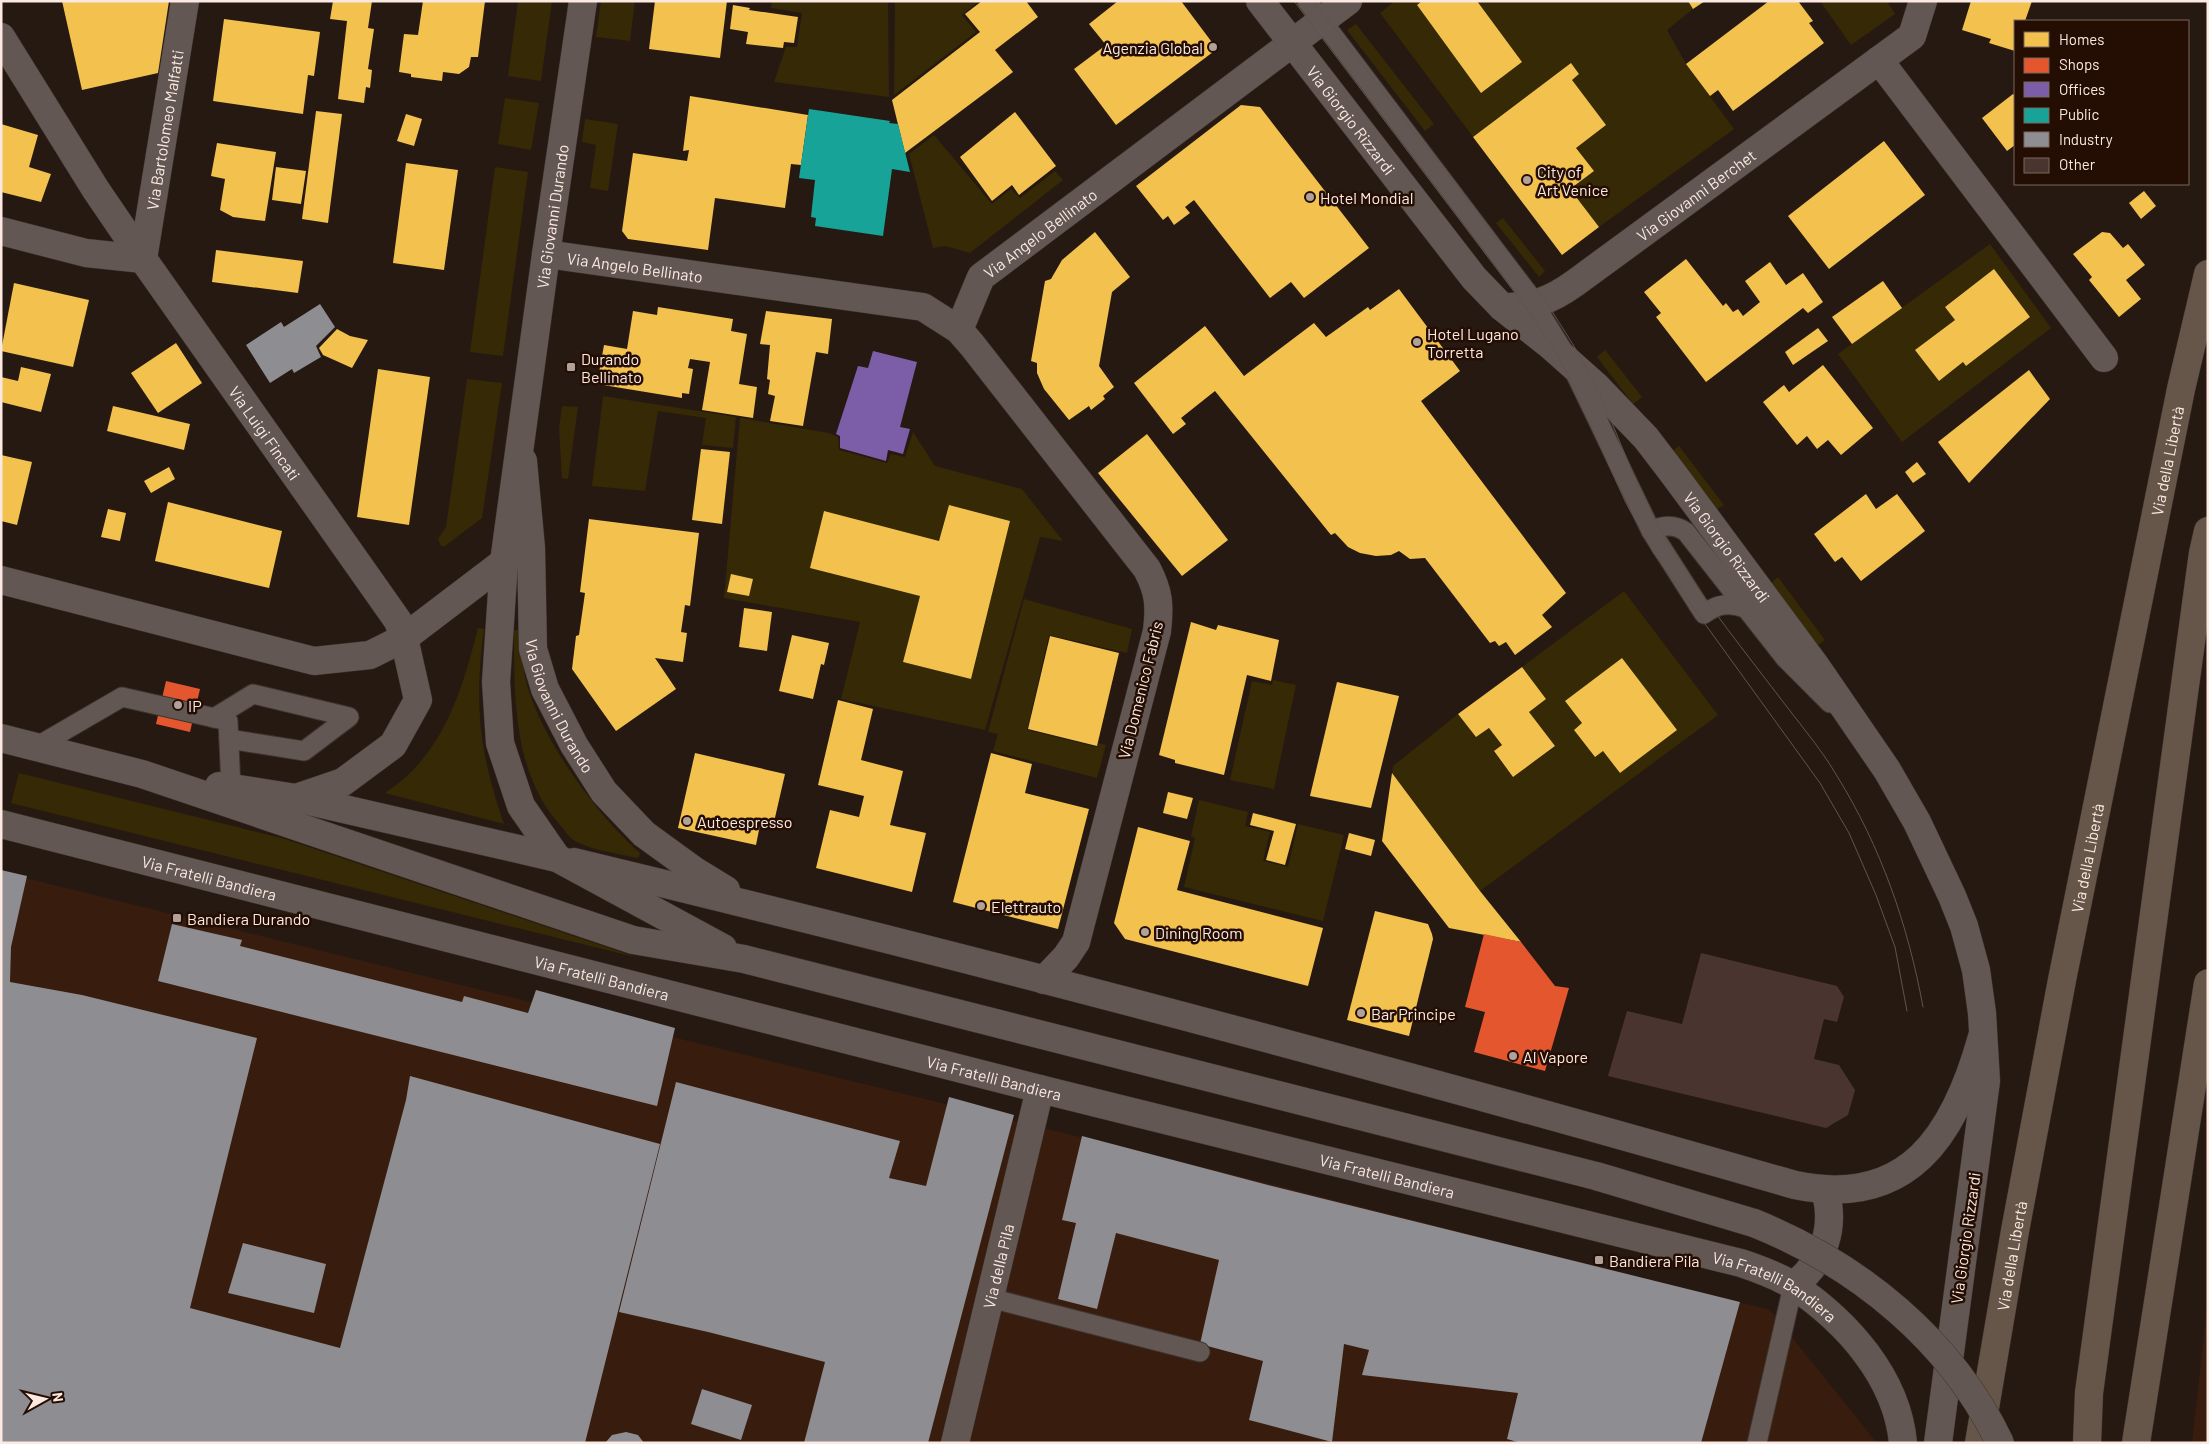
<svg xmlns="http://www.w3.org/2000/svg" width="2209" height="1444" font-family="Barlow,sans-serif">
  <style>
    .built { fill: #381c0e }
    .green { fill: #362905; fill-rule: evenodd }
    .homes { fill: #f2c14e }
    .shops { fill: #e4572e }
    .offices { fill: #7b5ea7 }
    .public { fill: #17a398 }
    .industry { fill: #8d8d92 }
    .building { fill: #493430 }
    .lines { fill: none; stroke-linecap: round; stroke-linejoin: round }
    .service-casing { stroke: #3d332e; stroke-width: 21 }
    .minor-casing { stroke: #3d332e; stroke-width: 29 }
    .tertiary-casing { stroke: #3d332e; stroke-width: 29 }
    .secondary-casing { stroke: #3d332e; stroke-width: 29 }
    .motorway-casing { stroke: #3d332e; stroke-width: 29 }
    .service { stroke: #625752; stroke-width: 19 }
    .minor { stroke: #625752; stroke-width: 28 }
    .tertiary { stroke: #625752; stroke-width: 28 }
    .secondary { stroke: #625752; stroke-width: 28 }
    .motorway { stroke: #665649; stroke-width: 28 }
    .tram { stroke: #5f544e; stroke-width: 1 }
    .secondary-bridge-casing { stroke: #3d332e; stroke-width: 29; stroke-linecap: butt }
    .motorway-bridge-casing { stroke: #3d332e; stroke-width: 29; stroke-linecap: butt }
    .secondary-bridge { stroke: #625752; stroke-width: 28 }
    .motorway-bridge { stroke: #665649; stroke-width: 28 }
    .poi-dot { fill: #b1a199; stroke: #240e03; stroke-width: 2 }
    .labels { text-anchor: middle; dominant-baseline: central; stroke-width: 5; stroke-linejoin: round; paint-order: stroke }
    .poi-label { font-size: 16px; fill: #fceae2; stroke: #240e03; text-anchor: start }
    .street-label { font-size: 16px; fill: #fceae2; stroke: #240e03 }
  </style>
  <rect width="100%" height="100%" fill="#261912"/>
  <g class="built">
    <polygon points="1,872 1267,1183 1770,1310 1877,1443 1,1443"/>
    <polygon points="2208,1298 2208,1443 2192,1443"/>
  </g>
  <g class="green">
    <polygon points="518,1 552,1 541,81 508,76"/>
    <polygon points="601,1 635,1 630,41 596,37"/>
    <polygon points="772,1 888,1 889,97 774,82 786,47 797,47 802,13 771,8"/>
    <polygon points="895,1 979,1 962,15 976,32 894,95"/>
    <polygon points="1395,1 1422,1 1417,5 1481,93 1522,62 1477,1 1688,1 1693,9 1667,30 1686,64 1734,129 1599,227 1570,189 1593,171 1576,148 1572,80 1579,74 1571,63 1473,137 1380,13"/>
    <polygon points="1820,1 1887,1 1895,14 1851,45"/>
    <polygon points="1356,24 1434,124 1425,131 1347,30"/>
    <polygon points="505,98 539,103 531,150 498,144"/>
    <polygon points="585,119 618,124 608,191 590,188 596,145 582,142"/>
    <polygon points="934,135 992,204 1011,189 1020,198 1055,171 1063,180 970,253 945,246 933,248 909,154"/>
    <polygon points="495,167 528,172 503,356 470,352"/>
    <polygon points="1503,218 1545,271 1539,277 1496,223"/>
    <path d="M1990,244L2051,328L1902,442L1838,354ZM1994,269L2030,317L1966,366L1963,362L1939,381L1916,350L1955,320L1945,307Z"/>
    <polygon points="1605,350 1642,397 1633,404 1597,357"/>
    <polygon points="467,379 502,383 482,518 445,546 441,546 438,539 446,527"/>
    <polygon points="603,396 736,417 733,448 702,445 706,418 658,411 645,491 592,486"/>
    <polygon points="562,406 578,407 568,479 562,478 559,428"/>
    <path d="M740,418L829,433L838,437L839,450L887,463L891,454L905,457L913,432L935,466L1022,489L1063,541L1040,537L985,730L841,699L860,622L724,598ZM949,505L1010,521L971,679L903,662L920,596L824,512L939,541Z"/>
    <polygon points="1679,446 1724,505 1716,510 1671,452"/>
    <polygon points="1778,577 1825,640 1817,646 1771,583"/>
    <path d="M1624,591L1718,715L1480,891L1392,773L1393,766L1458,714L1476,737L1489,728L1502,745L1494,752L1513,777L1555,747L1529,712L1545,699L1522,667ZM1622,658L1676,730L1620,773L1603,751L1594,756L1574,730L1582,723L1566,701Z"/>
    <polygon points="1024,599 1132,629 1127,653 1049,635 1027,730 1097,747 1098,743 1106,745 1097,778 993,751 998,734 988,732"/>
    <path d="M478,628L484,629C474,705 479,751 504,824L385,793C393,787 402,781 409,774C449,736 465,679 478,628Z"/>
    <path d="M514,630H521C523,645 522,661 525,676C536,732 597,816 640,853L639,857L636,858C617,853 594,851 577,842C571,840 565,831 561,826C513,774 514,697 514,630Z"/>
    <polygon points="1273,680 1296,685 1274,789 1230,780 1252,681 1272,685"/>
    <polygon points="19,773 285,839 639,958 11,803"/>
    <polygon points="1199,800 1248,812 1245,826 1270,832 1263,861 1288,867 1298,824 1344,835 1323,921 1184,887 1195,838 1191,836"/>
  </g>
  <g class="homes">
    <polygon points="62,1 169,1 158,73 82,90"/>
    <polygon points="333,1 372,1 368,28 374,29 368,69 372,70 370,88 366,87 364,103 338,99 347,21 330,19"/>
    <polygon points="423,1 485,1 478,57 471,57 469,67 459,74 443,72 442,81 411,77 411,74 399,72 404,34 418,35"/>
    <polygon points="655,1 727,1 720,58 649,49"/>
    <polygon points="982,1 1026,1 1038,17 995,50 1013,72 905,153 892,100 980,32 965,14"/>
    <polygon points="1118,1 1181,1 1217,49 1116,125 1074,69 1106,45 1089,24"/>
    <polygon points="1422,1 1477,1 1522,62 1481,93 1417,5"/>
    <polygon points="1688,1 1705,1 1693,9"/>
    <polygon points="1769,1 1798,1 1813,21 1809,23 1824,43 1733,111 1718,90 1710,96 1686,64"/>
    <polygon points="1971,1 2032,1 2025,21 2015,21 2015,51 1989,43 1991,39 1962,30"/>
    <polygon points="733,5 750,8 749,10 798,17 794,43 784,42 783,48 746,44 748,32 730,29"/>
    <polygon points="224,19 320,32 314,76 308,75 303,114 213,101"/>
    <polygon points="1571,63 1579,74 1572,80 1606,125 1576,148 1594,171 1570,189 1599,227 1562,255 1473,137"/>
    <polygon points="2013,94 2015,96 2015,145 2007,151 1982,118"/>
    <polygon points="690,96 808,115 801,165 791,164 785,208 715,198 708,250 628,239 622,231 633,153 687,161 689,150 683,151"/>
    <polygon points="1241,105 1260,107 1369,248 1304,298 1291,282 1270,298 1194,200 1185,207 1190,213 1174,225 1168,216 1163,220 1136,186"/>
    <polygon points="316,111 342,114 328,223 302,219"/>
    <polygon points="1015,112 1056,166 1019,195 1012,185 992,201 960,157"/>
    <polygon points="406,114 422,119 414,146 397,141"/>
    <polygon points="1,124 38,135 29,167 51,174 41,202 1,192"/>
    <polygon points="1884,141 1925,195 1829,269 1788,216"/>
    <polygon points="217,143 276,152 265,221 233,217 220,210 225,179 211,176"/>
    <polygon points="406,163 458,170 444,270 393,263"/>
    <polygon points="276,167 306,171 301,204 272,200"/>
    <polygon points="2144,191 2156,206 2141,219 2129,203"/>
    <polygon points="1095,232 1130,277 1112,292 1099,366 1114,387 1103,396 1105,399 1091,410 1089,406 1069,420 1044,389 1037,373 1037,363 1031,361 1045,281 1051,279 1062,260"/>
    <polygon points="2102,232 2110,233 2123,248 2128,244 2145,265 2126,280 2141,299 2119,317 2089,280 2092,277 2073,254"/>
    <polygon points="216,250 303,261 298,293 212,282"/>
    <polygon points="1686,259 1723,306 1726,303 1733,312 1738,309 1743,316 1760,302 1745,281 1770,262 1786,285 1803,273 1823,302 1808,313 1803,308 1706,382 1656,317 1661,313 1644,292"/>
    <polygon points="1994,269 2030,317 1966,366 1963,362 1939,381 1915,350 1955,320 1945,307"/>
    <polygon points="1883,281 1902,308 1852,344 1832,317"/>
    <polygon points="14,283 89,300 73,367 1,351"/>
    <polygon points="1399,289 1460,371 1421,401 1566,593 1542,615 1552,627 1515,655 1506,642 1499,646 1495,641 1490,643 1425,558 1410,559 1399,551 1391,555 1376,556 1360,553 1348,547 1335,533 1331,535 1215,391 1181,418 1186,424 1173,434 1134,383 1205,326 1244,376 1314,323 1326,337 1368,307 1370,310"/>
    <polygon points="658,307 733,319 731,331 747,334 739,384 757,387 753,418 702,410 710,362 690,359 688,368 693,369 689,394 682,393 682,398 597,384 604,345 627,349 633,311 657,315"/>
    <polygon points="766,311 832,319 828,354 816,352 803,426 770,421 775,396 768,394 770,380 767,379 770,345 760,344"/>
    <polygon points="1818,328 1828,341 1793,365 1785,352"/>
    <polygon points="337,329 350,336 368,340 352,368 323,355 319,348"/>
    <polygon points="176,343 202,383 158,413 131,373"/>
    <polygon points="1823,365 1873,428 1841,455 1828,440 1817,449 1807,436 1797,445 1763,402 1784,385 1789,392"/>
    <polygon points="21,367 51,374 41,412 1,402 1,377 18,381"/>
    <polygon points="378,369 430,377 409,525 357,517"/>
    <polygon points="2029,370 2050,399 1969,483 1938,442"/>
    <polygon points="113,406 190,424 184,450 107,431"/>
    <polygon points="1147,434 1228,540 1182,576 1098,473"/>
    <polygon points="701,449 730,452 722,524 692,520"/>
    <polygon points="1,455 32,462 17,525 1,521"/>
    <polygon points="1917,462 1926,474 1913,483 1905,472"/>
    <polygon points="169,467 175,479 151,493 144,481"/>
    <polygon points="1866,494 1876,509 1897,494 1925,531 1861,581 1842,557 1835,562 1814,534"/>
    <polygon points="168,502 282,531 269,588 155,561"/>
    <polygon points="949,505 1010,521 971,679 903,662 920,596 810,568 824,511 939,541"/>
    <polygon points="108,509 126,513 120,541 101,537"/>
    <polygon points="589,519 699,533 690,606 685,605 681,632 687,633 683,662 655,658 676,689 616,731 572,669 576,636 579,635 585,593 580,592"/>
    <polygon points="731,574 753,579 749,596 727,592"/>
    <polygon points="744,608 772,612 767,651 739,647"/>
    <polygon points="1191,622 1216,630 1218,625 1279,640 1271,681 1247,675 1224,775 1175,763 1175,760 1159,755"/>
    <polygon points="792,635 829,643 824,665 821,664 813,699 779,691"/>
    <polygon points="1050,636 1119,653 1097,746 1028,729"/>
    <polygon points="1622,658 1677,730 1620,773 1603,751 1595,757 1574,730 1582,723 1565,701"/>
    <polygon points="1522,667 1546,699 1529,712 1555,746 1513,777 1494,751 1502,745 1489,728 1476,737 1458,714"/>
    <polygon points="1337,682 1399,696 1371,808 1310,796"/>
    <polygon points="838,700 873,709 861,760 903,771 890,825 926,833 912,892 816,868 830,810 859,817 864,796 818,785"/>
    <polygon points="695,753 785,774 774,822 761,820 756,845 678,828"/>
    <polygon points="991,753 1032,764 1025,793 1089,809 1058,929 953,902"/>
    <polygon points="1392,773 1480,891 1521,942 1449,928 1382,841"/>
    <polygon points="1168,792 1193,798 1187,819 1163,813"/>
    <polygon points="1253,813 1296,824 1285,865 1266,860 1274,831 1250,825"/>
    <polygon points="1138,827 1190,841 1177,890 1323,928 1308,986 1125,939 1114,923"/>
    <polygon points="1349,833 1375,840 1371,856 1345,849"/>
    <polygon points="1375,911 1428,924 1432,934 1433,939 1409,1036 1347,1020"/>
  </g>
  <g class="shops">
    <polygon points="166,681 200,689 190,732 156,724"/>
    <polygon points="1484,934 1521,942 1555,986 1569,988 1545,1071 1474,1052 1485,1012 1465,1007"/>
  </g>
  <polygon class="offices" points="873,351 917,362 900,427 910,429 903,454 888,450 886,461 840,448 840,436 836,434 858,366 868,368"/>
  <polygon class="public" points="809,109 890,121 889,123 898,124 910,172 892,169 883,236 815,226 816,218 811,217 815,180 799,178"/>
  <g class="industry">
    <polygon points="320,304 335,327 316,346 321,357 294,373 292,369 270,383 246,345 281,322 284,327"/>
    <polygon points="1,870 27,876 11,947 10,982 82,995 257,1038 190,1308 340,1348 406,1100 410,1076 660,1144 585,1443 1,1442"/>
    <polygon points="172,924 242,940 240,946 462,1002 464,996 528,1013 536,990 675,1028 657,1106 158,981"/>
    <polygon points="676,1082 900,1141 889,1178 926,1186 949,1097 1014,1115 928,1443 804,1443 825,1362 708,1332 619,1312"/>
    <polygon points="1082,1136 1268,1185 1740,1302 1701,1443 1521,1443 1507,1439 1518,1393 1362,1375 1369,1350 1344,1344 1332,1442 1249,1420 1263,1361 1200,1344 1219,1260 1116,1233 1097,1309 1058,1299 1076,1223 1062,1220"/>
    <polygon points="243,1243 326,1264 314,1313 228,1293"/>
    <polygon points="702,1389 752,1405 741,1440 691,1424"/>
    <polygon points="626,1432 638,1435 644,1443 605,1443 612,1435"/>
  </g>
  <polygon class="building" points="1701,953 1837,986 1844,997 1837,1022 1824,1019 1814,1059 1839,1065 1855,1090 1848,1115 1826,1128 1608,1076 1627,1011 1682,1024"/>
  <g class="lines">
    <defs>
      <g id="service">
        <polyline points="1307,1 1527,292 1562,349"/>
        <path d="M1575,373L1651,531L1704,614C1717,604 1729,602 1745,608"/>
        <path d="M1651,531C1662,525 1675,524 1686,532L1785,658L1830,703"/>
        <polyline points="214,718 253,694 349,717 304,751 229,739"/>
        <polyline points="36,747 122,697 228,721 231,788"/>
        <polyline points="990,1298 1200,1352"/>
        <polyline points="1757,1443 1793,1286"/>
      </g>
      <g id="minor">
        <path id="s1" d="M1,37L96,190L143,259L398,621L404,638L418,700L393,745L343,782L296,798"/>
        <polyline points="1879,60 2104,358"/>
        <path id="s2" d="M1,231L86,253L143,259L185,1"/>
        <path id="s3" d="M546,254L923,307L959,330L972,345L1147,569C1159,592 1160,605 1157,631L1076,942L1066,957L1044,980"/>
        <path id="s4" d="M1502,307C1532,307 1550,301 1575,283L1912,36L1923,1"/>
        <path id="s5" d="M959,330L981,277L1348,1"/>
        <path id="s6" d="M523,461L531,548L533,649L545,689L574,745L604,792L644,834L695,871L726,890"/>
        <polyline points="1,580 314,661 370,655 404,638 504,562"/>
        <path d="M574,862C983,960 1390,1069 1795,1185C1909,1209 1955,1134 1982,1037"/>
        <path d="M1793,1286C1824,1262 1836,1228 1825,1190"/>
        <path id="s7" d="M955,1443L1040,1089"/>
      </g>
      <g id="tertiary">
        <path id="s8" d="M1260,1L1474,278L1502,307L1551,346L1596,386L1646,438L1672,472L1815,665L1887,770L1917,822L1952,896L1964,926L1976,970L1982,1013L1986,1081L1938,1443"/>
        <path id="s9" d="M557,858L521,806L500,743L496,682L504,562L546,254L583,1"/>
      </g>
      <g id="secondary">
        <polyline points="1,738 142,774 633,940 744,959 1596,1176 1754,1223"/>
        <polyline points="219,786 296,798 557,858 723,948"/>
        <path id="s10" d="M1,824L1040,1089L1741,1263C1759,1269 1778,1276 1794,1286C1847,1322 1897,1377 1903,1443"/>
      </g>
      <g id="motorway">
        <path id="s11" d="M1979,1443L2015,1231L2062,980L2181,389L2208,274"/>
        <polyline points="2087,1443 2089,1393 2203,553 2208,531"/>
      </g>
    </defs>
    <use href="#service" class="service-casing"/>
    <use href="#minor" class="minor-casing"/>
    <use href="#tertiary" class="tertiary-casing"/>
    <use href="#secondary" class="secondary-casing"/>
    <use href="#motorway" class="motorway-casing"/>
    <use href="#service" class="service"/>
    <use href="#minor" class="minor"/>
    <use href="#tertiary" class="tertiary"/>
    <use href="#secondary" class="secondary"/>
    <use href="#motorway" class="motorway"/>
    <g class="tram">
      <polyline points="1294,1 1525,306 1563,364 1626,503 1653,552 1820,783 1849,833 1876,895 1895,947 1907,1011"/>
      <path d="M1313,1L1545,300C1563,329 1582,357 1597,388C1620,439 1638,494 1668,543C1703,600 1746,653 1787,707C1804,729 1823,752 1837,776C1881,847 1908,925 1923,1007"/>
    </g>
    <defs>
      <path id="secondary-bridge" d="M1754,1223C1858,1265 1951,1340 2000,1443"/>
      <polyline id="motorway-bridge" points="2136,1443 2208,983"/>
    </defs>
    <use href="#secondary-bridge" class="secondary-bridge-casing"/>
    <use href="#motorway-bridge" class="motorway-bridge-casing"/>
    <use href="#secondary-bridge" class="secondary-bridge"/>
    <use href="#motorway-bridge" class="motorway-bridge"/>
  </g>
  <g class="poi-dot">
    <circle cx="1213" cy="47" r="5"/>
    <circle cx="1527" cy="180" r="5"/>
    <circle cx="1310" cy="197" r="5"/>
    <circle cx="1417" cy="342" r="5"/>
    <rect x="566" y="362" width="10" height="10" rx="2.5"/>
    <circle cx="178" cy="705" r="5"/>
    <circle cx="687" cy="821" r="5"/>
    <circle cx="981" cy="906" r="5"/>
    <rect x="172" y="913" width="10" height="10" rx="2.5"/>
    <circle cx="1145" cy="932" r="5"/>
    <circle cx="1361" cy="1013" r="5"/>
    <circle cx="1513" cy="1056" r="5"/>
    <rect x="1594" y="1255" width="10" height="10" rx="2.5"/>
  </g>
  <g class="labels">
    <g class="poi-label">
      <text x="1203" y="47" text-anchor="end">Agenzia Global</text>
      <text x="1537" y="171">City of<tspan x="1537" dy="18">Art Venice</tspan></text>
      <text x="1320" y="197">Hotel Mondial</text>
      <text x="1427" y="333">Hotel Lugano<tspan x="1427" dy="18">Torretta</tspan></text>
      <text x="581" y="358">Durando<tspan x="581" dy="18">Bellinato</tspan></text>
      <text x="188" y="705">IP</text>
      <text x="697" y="821">Autoespresso</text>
      <text x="991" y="906">Elettrauto</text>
      <text x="187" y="918">Bandiera Durando</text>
      <text x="1155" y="932">Dining Room</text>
      <text x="1371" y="1013">Bar Principe</text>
      <text x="1523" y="1056">Al Vapore</text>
      <text x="1609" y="1260">Bandiera Pila</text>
    </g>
    <g class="street-label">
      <text stroke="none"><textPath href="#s8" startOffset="150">Via Giorgio Rizzardi</textPath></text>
      <text stroke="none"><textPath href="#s2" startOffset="276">Via Bartolomeo Malfatti</textPath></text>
      <text stroke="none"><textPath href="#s4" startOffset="228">Via Giovanni Berchet</textPath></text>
      <text stroke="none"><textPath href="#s9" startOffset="660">Via Giovanni Durando</textPath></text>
      <text stroke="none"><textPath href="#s5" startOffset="131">Via Angelo Bellinato</textPath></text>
      <text stroke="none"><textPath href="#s3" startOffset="90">Via Angelo Bellinato</textPath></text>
      <text stroke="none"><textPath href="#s1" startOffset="476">Via Luigi Fincati</textPath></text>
      <text stroke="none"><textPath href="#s11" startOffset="1000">Via della Libertà</textPath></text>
      <text stroke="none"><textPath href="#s8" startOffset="721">Via Giorgio Rizzardi</textPath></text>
      <text transform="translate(1140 690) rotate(-76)">Via Domenico Fabris</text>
      <text stroke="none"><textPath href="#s6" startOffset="251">Via Giovanni Durando</textPath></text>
      <text stroke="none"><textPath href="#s11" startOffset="595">Via della Libertà</textPath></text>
      <text stroke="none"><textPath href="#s10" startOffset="215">Via Fratelli Bandiera</textPath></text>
      <text stroke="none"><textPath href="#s10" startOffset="620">Via Fratelli Bandiera</textPath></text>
      <text stroke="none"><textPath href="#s10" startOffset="1025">Via Fratelli Bandiera</textPath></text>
      <text stroke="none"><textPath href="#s10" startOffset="1430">Via Fratelli Bandiera</textPath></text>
      <text transform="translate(1965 1238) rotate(-82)">Via Giorgio Rizzardi</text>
      <text stroke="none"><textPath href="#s11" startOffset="190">Via della Libertà</textPath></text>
      <text stroke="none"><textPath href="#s7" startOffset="182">Via della Pila</textPath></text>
      <text stroke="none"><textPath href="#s10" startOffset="1835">Via Fratelli Bandiera</textPath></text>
    </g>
  </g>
  <rect width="2209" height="1444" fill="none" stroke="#fceae2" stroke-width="5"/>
  <rect x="2014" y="20" width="175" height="165" fill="#240e03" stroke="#7a665c"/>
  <rect x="2024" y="32" width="25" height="15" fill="#f2c14e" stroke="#7a665c"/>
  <text x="2059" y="45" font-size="15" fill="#fceae2">Homes</text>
  <rect x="2024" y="58" width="25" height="15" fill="#e4572e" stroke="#7a665c"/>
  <text x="2059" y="70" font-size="15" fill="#fceae2">Shops</text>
  <rect x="2024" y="82" width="25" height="15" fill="#7b5ea7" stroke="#7a665c"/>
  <text x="2059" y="95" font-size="15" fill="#fceae2">Offices</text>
  <rect x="2024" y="108" width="25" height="15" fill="#17a398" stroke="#7a665c"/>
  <text x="2059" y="120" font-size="15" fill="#fceae2">Public</text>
  <rect x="2024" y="132" width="25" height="15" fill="#8d8d92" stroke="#7a665c"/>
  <text x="2059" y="145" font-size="15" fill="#fceae2">Industry</text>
  <rect x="2024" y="158" width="25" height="15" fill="#493430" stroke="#7a665c"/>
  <text x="2059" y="170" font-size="15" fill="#fceae2">Other</text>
  <g transform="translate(45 1399) rotate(82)" stroke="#240e03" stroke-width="4" paint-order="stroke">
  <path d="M0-4L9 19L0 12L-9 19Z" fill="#fceae2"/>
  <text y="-8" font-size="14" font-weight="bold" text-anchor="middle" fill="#fceae2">N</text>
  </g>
</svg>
